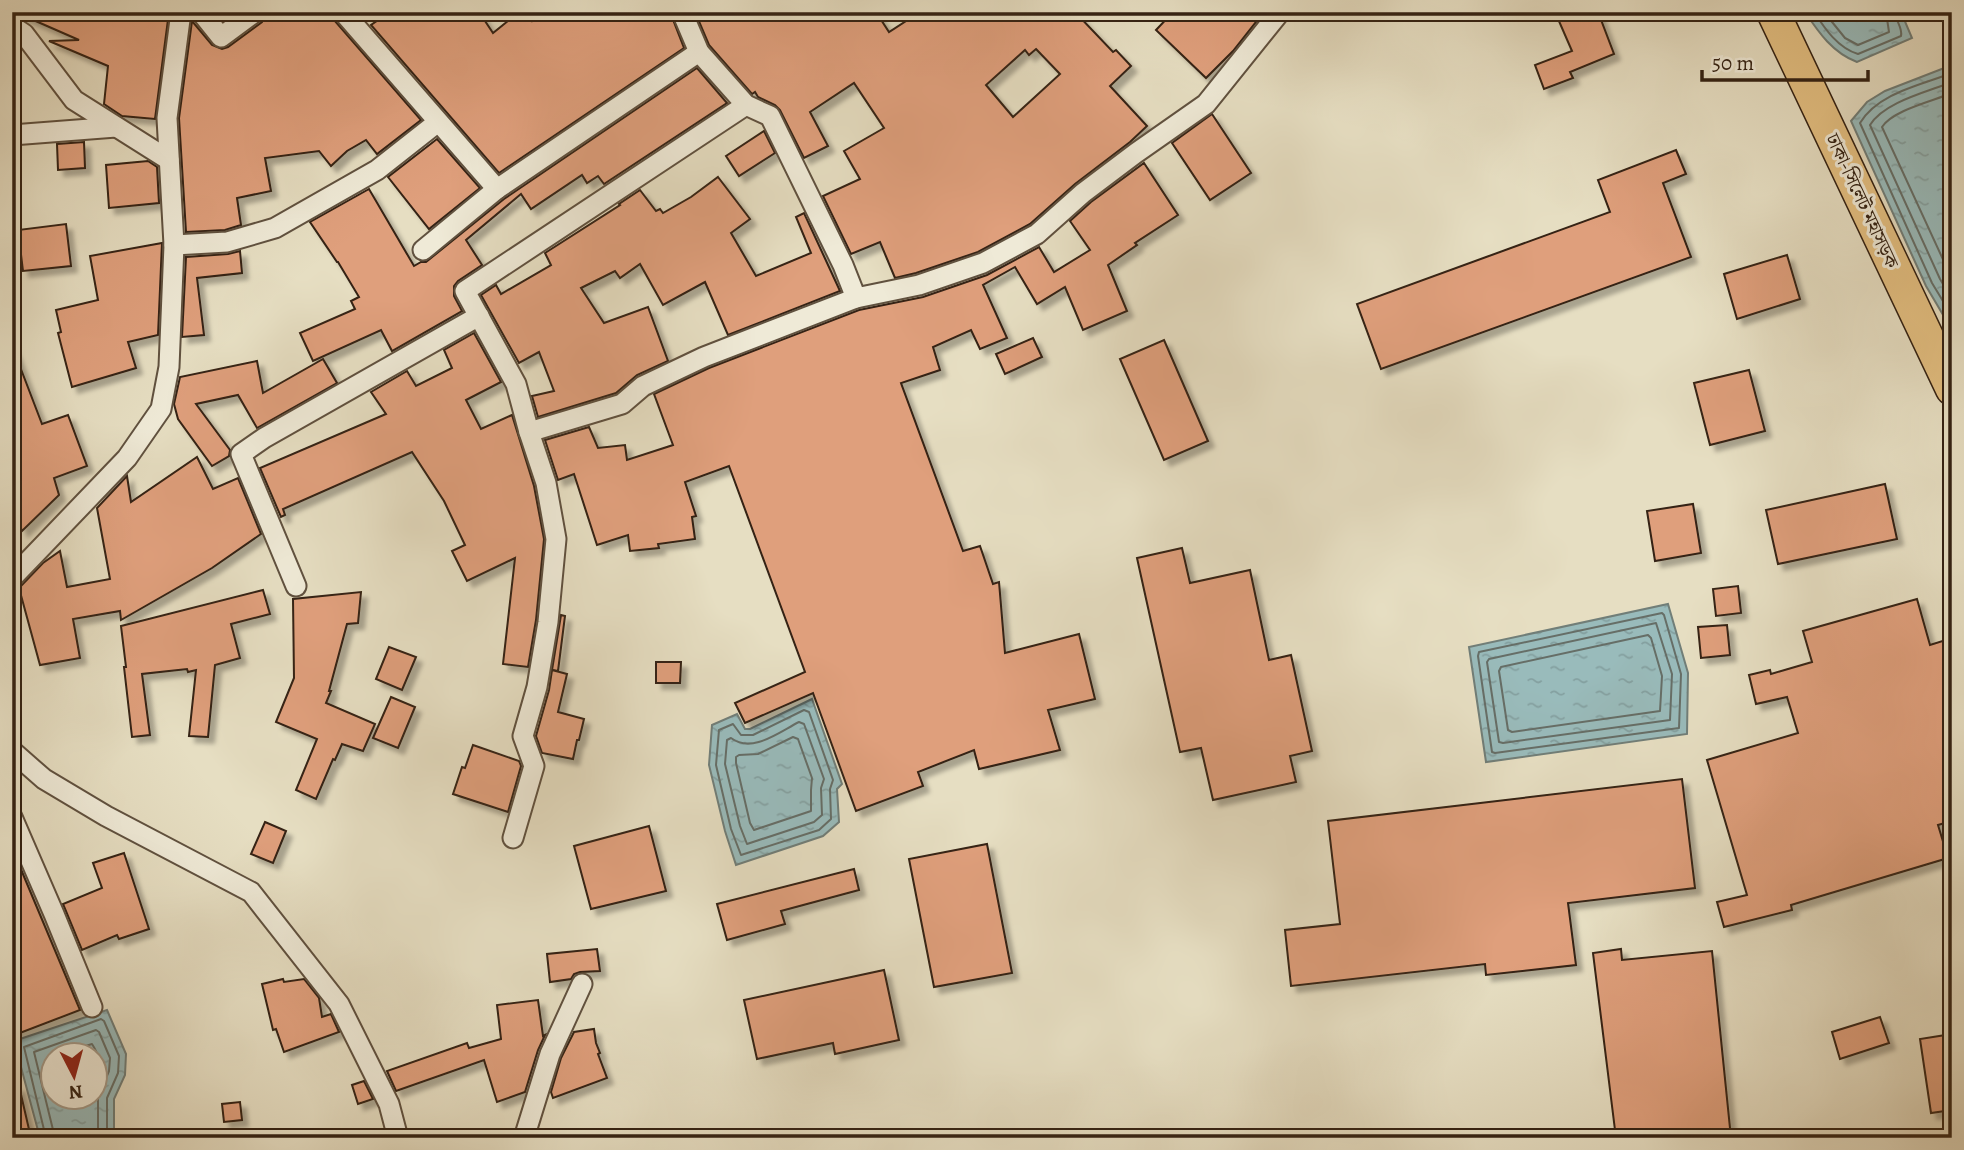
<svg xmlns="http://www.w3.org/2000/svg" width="1964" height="1150" font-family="Alegreya,'Noto Serif Bengali',serif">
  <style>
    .water { fill: url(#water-ripples); stroke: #717e78; stroke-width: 2; fill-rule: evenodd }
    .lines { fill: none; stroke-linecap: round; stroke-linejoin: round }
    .shore { stroke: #666e67; stroke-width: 2 }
    .building { fill: #df9f7b; stroke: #342213; stroke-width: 2; fill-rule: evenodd; filter: url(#shadow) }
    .minor-casing { stroke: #60513f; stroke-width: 23 }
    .trunk-casing { stroke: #342213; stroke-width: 35 }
    .minor { stroke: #efead7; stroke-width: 19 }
    .trunk { stroke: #e3bf81; stroke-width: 32 }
    .labels { text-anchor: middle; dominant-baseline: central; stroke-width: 6; stroke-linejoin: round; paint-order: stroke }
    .street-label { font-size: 19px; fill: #342213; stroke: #efead7 }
  </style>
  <defs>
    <pattern id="water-ripples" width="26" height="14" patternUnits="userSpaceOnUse" patternTransform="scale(1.75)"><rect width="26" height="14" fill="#9bb"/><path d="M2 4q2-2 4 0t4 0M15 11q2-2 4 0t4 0" fill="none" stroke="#84a0a0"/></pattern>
    <filter id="shadow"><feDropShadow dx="6" dy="6" stdDeviation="2" flood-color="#0004"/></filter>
  </defs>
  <rect width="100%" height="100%" fill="#e6dec2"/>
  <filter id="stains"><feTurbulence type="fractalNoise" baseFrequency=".00286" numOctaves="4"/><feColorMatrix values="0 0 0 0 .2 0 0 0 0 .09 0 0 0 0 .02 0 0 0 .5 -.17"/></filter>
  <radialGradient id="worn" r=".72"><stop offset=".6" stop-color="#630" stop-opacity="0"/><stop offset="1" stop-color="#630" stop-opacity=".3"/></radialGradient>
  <g class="water">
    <path d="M1805,12H1901L1912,38L1857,62C1833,53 1819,33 1805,12Z"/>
    <polygon points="1952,65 1952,330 1926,286 1851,121 1867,102 1885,91"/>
    <polygon points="1668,604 1688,673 1687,734 1486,762 1469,647"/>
    <polygon points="812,699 842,784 837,789 839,822 823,836 736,865 725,831 709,765 712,725 737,714 745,729 750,729"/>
    <path d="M107,1010L126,1054L125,1075L114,1099V1138H40L14,1041ZM52,1056H94V1098H52Z"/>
  </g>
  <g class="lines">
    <g class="shore">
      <path d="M1814,12C1825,29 1838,48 1858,54L1901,36C1903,28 1895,20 1895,12"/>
      <polyline points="1824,12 1845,38 1858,45 1889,32 1886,12"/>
      <path d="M1952,73C1921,85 1878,93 1860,123L1932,283L1952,316"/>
      <path d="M1952,82C1927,92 1884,102 1870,125L1940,279L1952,299"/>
      <path d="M1952,93C1933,101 1893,110 1882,127L1952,279"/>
      <polygon points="1662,613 1664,615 1681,674 1679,728 1495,753 1492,752 1478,656 1479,652"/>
      <polygon points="1656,623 1672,674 1670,720 1503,743 1499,742 1487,662 1489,659"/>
      <polygon points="1648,635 1651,638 1662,676 1660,711 1512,732 1508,730 1499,671 1501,667"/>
      <polygon points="804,710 809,712 833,780 830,789 831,819 819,830 741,855 731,829 716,765 719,730 733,724 741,735 753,735"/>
      <path d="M799,722L804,724L824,779L821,788L822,815L814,822L747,844L740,826L725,764L727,740L731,738C752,754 779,732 799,722Z"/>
      <polygon points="793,737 798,739 812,778 811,790 811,811 754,830 750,823 736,763 736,757 739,755 758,754"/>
      <path d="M54,1056L92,1044C100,1056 101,1065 94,1078"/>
      <polyline points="46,1138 24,1047 101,1019 104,1021 119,1056 118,1073 107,1098 107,1138"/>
      <polyline points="55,1138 34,1052 96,1030 99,1032 110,1058 109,1071 98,1097 98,1138"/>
    </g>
  </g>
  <g class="building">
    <polygon points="15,12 169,12 155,119 122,116 104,104 108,66 49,41 79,40"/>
    <polygon points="267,12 331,12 334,20 421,120 377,154 366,140 347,151 331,166 319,151 265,158 271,191 237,198 241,225 225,230 186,232 179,118 192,21 212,45 222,49 228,47 262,22"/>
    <polygon points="390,12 479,12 493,33 519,12 524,12 532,21 543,12 670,12 684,48 499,173 371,25"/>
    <path d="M695,12H876L889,32L920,12H1075L1113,52L1116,50L1131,66L1110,86L1147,126L1130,142L1075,184L1030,224L978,252L916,273L895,278L880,242L851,254L823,196L860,179L844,151L884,128L854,83L810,112L828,146L804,158L780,110L775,105L758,97L755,92L752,94L709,45ZM1036,49L1060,74L1013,117L986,85L1025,50L1029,55Z"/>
    <polygon points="1173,12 1253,12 1259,18 1233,51 1206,78 1156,30"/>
    <polygon points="1555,12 1598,12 1614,54 1570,72 1573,78 1544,89 1535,65 1572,51"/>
    <polygon points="697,68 727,103 604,184 598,176 587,183 582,175 531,209 521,194 466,240 482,265 458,281 454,286 454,296 462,311 392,351 381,330 313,361 300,333 355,309 351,301 359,297 338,262 337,262 310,222 369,189 414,266 421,262 426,262 504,199"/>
    <polygon points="1212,114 1251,173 1210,200 1172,143"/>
    <polygon points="764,131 775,153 739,176 726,156"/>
    <polygon points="437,139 480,188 429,229 388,177"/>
    <polygon points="84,142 85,168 58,170 57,144"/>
    <polygon points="1676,150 1686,174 1663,183 1691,257 1381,369 1357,304 1610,212 1598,180"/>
    <polygon points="148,161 157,167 159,203 109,208 106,165"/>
    <polygon points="1144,163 1178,215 1135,243 1137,245 1108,265 1127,311 1083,330 1065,287 1037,304 1015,267 983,285 1007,338 980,349 971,330 933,347 940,370 901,383 963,551 980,546 993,584 999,582 1005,653 1079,634 1095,699 1048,710 1060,750 979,769 974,750 918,772 923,786 856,811 813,693 745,723 735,703 805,672 729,466 685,482 696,516 692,517 695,539 658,544 659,548 630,551 628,535 597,545 574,474 558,480 545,440 589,427 598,448 625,445 627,460 673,445 654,394 709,368 859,310 923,297 987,275 1039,247 1054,272 1090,250 1070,221 1091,202"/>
    <polygon points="718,177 750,219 731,233 756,276 811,253 796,217 804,213 840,291 728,335 705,282 663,305 640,264 620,278 615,271 581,288 604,323 648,307 668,361 637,375 616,393 538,417 532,396 554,391 539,352 519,363 481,295 496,285 501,294 551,265 545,253 620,205 619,204 640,190 656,211 660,209 663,213 691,197"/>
    <polygon points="66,224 71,266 23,271 18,230"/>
    <polygon points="162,243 158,335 128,342 136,368 72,387 58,333 61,332 56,310 98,300 90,256"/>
    <polygon points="240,251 242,273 197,278 204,335 182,337 186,257 228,254"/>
    <polygon points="1787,255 1800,299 1737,319 1724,274"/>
    <polygon points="474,333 501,382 466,400 481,429 512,415 534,486 544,539 536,620 528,667 503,664 515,558 467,581 452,551 465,545 444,501 412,452 283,509 285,515 281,517 260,468 386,414 371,392 407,371 416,386 452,368 444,350"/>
    <polygon points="1033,338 1042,357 1005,374 996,354"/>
    <polygon points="1164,340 1208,441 1164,460 1120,359"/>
    <polygon points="14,351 42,424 68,415 87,466 54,478 59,495 22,531 12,504 12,352"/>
    <polygon points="323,359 337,383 257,428 238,395 196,404 230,450 229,456 212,466 178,419 174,404 180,377 257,361 263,393"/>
    <polygon points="1749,370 1765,431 1710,445 1694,383"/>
    <polygon points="197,457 213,489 238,478 261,534 212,568 121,620 120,611 73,619 80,658 40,665 19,588 43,563 60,551 67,587 110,579 97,508 127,476 131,502"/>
    <polygon points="1885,484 1897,539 1778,564 1766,510"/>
    <polygon points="1693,504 1701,553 1655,561 1647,511"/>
    <polygon points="1182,548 1190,583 1250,570 1269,660 1291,655 1312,751 1290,756 1296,782 1213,800 1201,748 1180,752 1137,558"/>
    <polygon points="1738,586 1741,613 1716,616 1713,589"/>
    <polygon points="263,590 270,614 231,624 240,658 215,665 208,737 189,736 196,670 188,672 187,669 142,674 150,735 132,737 124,667 126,667 121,626"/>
    <polygon points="361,592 358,623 347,624 329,691 331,691 326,703 375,724 363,751 342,744 335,760 333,759 316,799 296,790 317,739 276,722 294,678 293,599"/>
    <polygon points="1917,599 1930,645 1952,638 1952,821 1938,825 1948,858 1791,905 1792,910 1724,927 1717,902 1747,895 1707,760 1798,733 1787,697 1756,704 1749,675 1770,670 1771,674 1812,662 1803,631"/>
    <polygon points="561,615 565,616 558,671 552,670"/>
    <polygon points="1727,625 1730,655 1701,658 1698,627"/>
    <polygon points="389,647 416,657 402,690 376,679"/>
    <polygon points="656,662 681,662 680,683 656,683"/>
    <polygon points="552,670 567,674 558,712 584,719 579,740 577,740 573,759 542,753 536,736 549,690"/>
    <polygon points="391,697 415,707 398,748 373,738"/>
    <polygon points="473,745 519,761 521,766 508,812 453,794 462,767 465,768"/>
    <polygon points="1682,779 1695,888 1568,903 1576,965 1486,975 1485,964 1291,986 1285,930 1340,924 1328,821"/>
    <polygon points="265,822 286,831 273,863 251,854"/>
    <polygon points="649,826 666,891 591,909 574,846"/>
    <polygon points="987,844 1012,973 934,987 909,859"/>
    <polygon points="12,848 80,1010 12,1036"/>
    <polygon points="124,853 149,929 119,939 117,935 82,950 63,904 102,888 93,863"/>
    <polygon points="854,869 859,890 781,911 785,924 727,940 717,904"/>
    <polygon points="597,949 600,971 580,972 574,974 571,979 550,982 547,954"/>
    <polygon points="1621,949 1622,960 1712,951 1731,1138 1616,1138 1593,953"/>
    <polygon points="884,970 899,1040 835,1054 833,1043 757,1059 744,1000"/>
    <polygon points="283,979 284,982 304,979 319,998 322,1017 331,1014 339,1032 284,1052 276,1029 273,1030 262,984"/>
    <polygon points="538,1000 543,1036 545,1035 538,1050 525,1092 497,1102 484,1060 396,1091 387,1071 467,1043 469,1048 501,1039 497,1005"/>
    <polygon points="1880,1017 1889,1043 1840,1059 1832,1032"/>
    <polygon points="594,1029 596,1043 600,1053 598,1054 607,1078 553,1098 551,1092 561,1058 574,1032"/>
    <polygon points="1952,1034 1952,1110 1931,1113 1920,1039"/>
    <polygon points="364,1081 373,1099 358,1104 352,1085"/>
    <polygon points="19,1086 31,1138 12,1138 12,1087"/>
    <polygon points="240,1102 242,1120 224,1122 222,1104"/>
  </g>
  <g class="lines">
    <defs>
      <g id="minor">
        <polyline points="201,12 221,37 255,12"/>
        <polyline points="343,12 497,189"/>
        <polyline points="682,12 699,52 746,105 770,116 843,265 856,298 919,285 983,263 1037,234 1083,193 1136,153 1206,104 1280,12"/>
        <polyline points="12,26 24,34 74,100 169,160"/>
        <polyline points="746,105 465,291 516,384 529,432 622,404 643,386 704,357 856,298"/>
        <polyline points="12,135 116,127"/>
        <polyline points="174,245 227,242 275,228 377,170 438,122"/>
        <polyline points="423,250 497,189 699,52"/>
        <polyline points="12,578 127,458 161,409 169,367 174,245 167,118 181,12"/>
        <polyline points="296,586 241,454 264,438 479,316"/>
        <polyline points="12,751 44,779 106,816 251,892 339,1004 389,1104 398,1138"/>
        <polyline points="12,817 54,914 92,1007"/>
        <polyline points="513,838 534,766 523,736 537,687 548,622 556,539 546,483 529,432"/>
        <polyline points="524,1138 550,1054 582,984"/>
      </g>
      <polyline id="trunk" points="1773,12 1952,389"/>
    </defs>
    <use href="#minor" class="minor-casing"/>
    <use href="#trunk" class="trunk-casing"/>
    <use href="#minor" class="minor"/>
    <use href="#trunk" class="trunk"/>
  </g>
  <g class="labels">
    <g class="street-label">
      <text transform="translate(1862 201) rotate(65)">ঢাকা-সিলেট মহাসড়ক</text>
    </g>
  </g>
  <rect width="1964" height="1150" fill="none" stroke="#e6dec2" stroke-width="42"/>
  <rect x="14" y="14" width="1936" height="1122" fill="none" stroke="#342213" stroke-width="3.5"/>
  <rect x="21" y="21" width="1922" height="1108" fill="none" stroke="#342213" stroke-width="2"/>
  <g transform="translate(74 1076) rotate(174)"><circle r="33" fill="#efead7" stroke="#a49a89" stroke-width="2"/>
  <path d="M0-5L12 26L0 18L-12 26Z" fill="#8f2418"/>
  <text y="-10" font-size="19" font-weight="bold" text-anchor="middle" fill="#342213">N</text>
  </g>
  <path d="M1702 70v10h166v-10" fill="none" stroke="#342213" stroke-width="3.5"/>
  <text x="1712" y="70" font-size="21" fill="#342213" stroke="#efead7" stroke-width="5" paint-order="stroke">50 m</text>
  <rect width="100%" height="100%" filter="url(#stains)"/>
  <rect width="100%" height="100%" fill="url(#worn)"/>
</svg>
